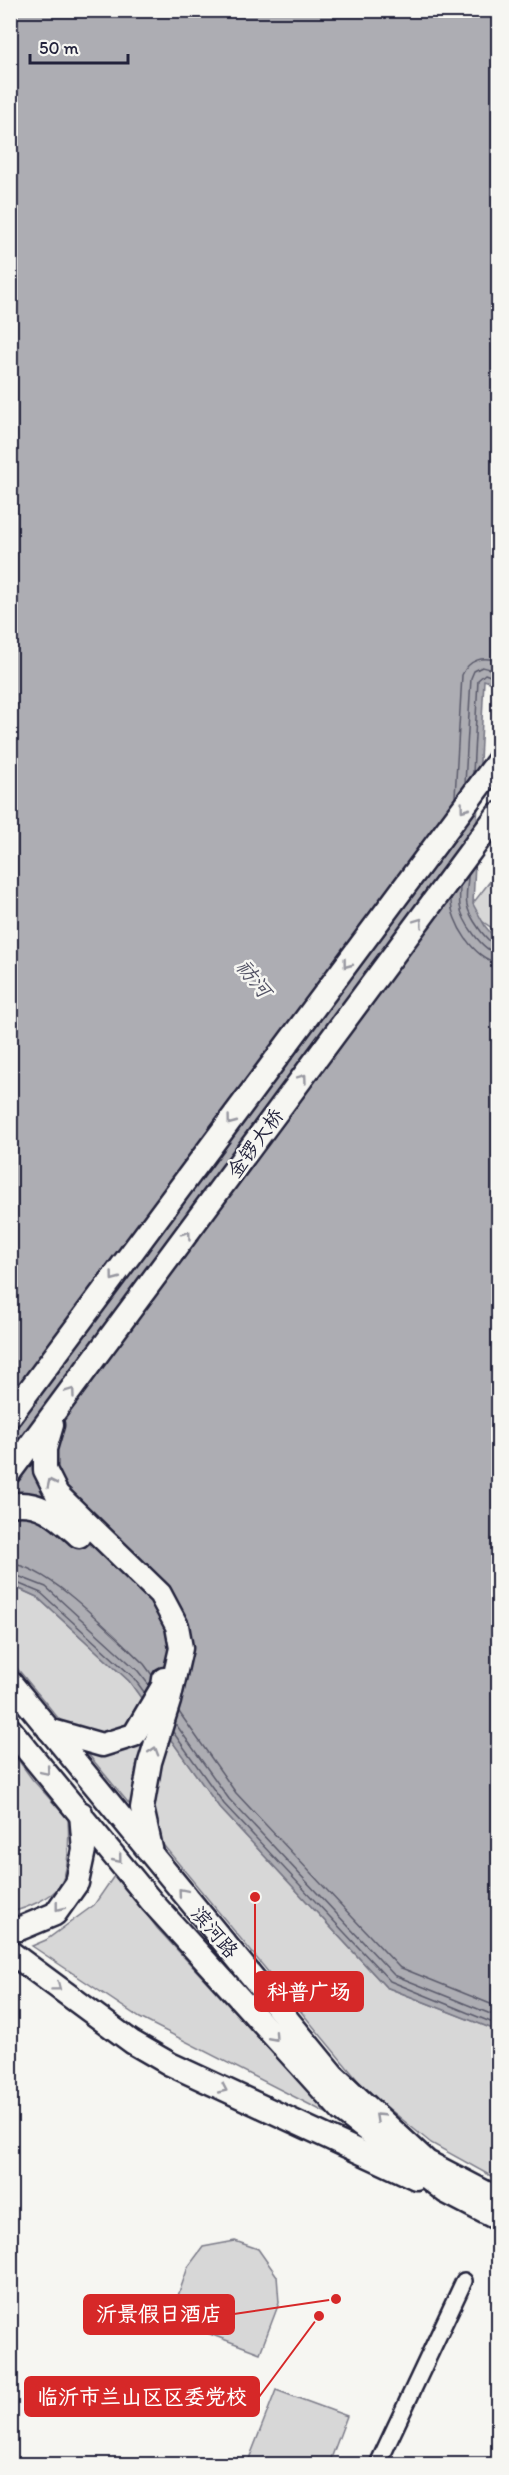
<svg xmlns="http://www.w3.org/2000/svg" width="509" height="2475" font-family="Itim,'LXGW WenKai TC',sans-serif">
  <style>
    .green { fill: #d7d7d7; stroke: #7c7c89; stroke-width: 1.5 }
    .water { fill: #adadb3; stroke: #757583; stroke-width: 1.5 }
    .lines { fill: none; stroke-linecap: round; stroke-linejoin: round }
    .shore { stroke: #5a5a6b; stroke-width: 1.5 }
    .minor-casing { stroke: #22223b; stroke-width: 20 }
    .primary-casing { stroke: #22223b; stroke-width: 27 }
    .minor { stroke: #f6f6f2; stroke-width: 15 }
    .primary { stroke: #f6f6f2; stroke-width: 22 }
    .oneway { stroke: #9797a0 }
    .labels { text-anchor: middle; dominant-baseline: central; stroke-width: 5; stroke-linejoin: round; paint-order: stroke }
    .street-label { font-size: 20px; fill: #22223b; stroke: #f6f6f2 }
    .water-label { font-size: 21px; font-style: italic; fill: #535365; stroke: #f6f6f2 }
    .leader { fill: none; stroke: #d62828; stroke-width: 2 }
    .callout-dot { fill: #d62828; stroke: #f6f6f2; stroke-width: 2 }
    .callout { fill: #d62828; stroke: #d62828; stroke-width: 2 }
    .callout-label { font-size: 21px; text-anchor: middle; font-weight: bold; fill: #fff }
  </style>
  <rect width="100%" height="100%" fill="#f6f6f2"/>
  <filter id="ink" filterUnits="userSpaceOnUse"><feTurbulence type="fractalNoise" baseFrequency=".0167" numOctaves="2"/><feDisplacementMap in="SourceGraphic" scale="12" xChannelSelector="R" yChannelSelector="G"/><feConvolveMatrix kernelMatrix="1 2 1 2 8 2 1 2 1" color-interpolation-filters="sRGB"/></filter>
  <g filter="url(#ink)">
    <g class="green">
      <polygon points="498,871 498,932 467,911"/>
      <polygon points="10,1585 37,1597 129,1681 219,1807 386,1987 498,2031 498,2180 431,2143 365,2089 11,1661"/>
      <path d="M11,1750L32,1779L68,1819C69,1837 70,1869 60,1885C53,1898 24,1909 11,1912Z"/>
      <polygon points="116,1873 157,1928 330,2115 140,2018 32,1946 46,1940 94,1905"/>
      <polygon points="235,2241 258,2249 277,2276 279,2303 260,2353 170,2319 188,2267 203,2247"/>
      <polygon points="276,2390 347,2416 329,2464 247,2464"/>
    </g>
    <polygon class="water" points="11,11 498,11 498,685 484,680 473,904 485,926 498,942 498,2031 386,1987 219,1807 129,1681 37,1597 11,1585"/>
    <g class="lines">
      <g class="shore">
        <polyline points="473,773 478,680 485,674 498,679"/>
        <polyline points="465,784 471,678 474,671 482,667 498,671"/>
        <path d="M455,797L462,675C469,659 483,656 498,661"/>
        <path d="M468,876C468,884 465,896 467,905C469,916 487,944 498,945"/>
        <path d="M460,886C460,893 459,900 460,906C462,921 483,952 498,953"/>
        <path d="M451,899C450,921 475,961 498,962"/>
        <path d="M10,1564C49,1565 115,1637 144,1664L152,1675"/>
        <polyline points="10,1573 46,1587 138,1671 149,1685"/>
        <polyline points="10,1580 41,1593 133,1677 144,1692"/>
        <polyline points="179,1712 236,1793 399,1967 498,2007"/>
        <polyline points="175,1723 229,1799 394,1975 498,2017"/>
        <polyline points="173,1732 224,1804 390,1981 498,2025"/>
      </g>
      <defs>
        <polyline id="minor" points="378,2464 464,2281"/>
        <g id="primary">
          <polyline points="10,1416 498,761"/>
          <polyline points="52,1425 45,1449 45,1470 57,1494 160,1594 177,1626 181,1648 169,1701 150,1762 142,1808 152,1853"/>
          <polyline points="10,1472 498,814"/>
          <path d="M10,1505C40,1499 59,1518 79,1536"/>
          <polyline points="10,1682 333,2075 427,2162 498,2199"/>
          <polyline points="10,1729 152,1902 341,2110 446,2192 498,2219"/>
          <polyline points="49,1730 102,1745 134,1735 163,1686 164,1679"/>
          <polyline points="10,1927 19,1929 55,1914 77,1883 84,1850 81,1813"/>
          <polyline points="10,1952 132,2042 170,2064 416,2178"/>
        </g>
      </defs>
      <use href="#minor" class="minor-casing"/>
      <use href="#primary" class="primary-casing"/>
      <use href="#minor" class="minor"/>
      <use href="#primary" class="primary"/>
    </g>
    <defs><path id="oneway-chevron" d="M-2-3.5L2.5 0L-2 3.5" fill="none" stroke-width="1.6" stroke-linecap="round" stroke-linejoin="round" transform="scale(1.5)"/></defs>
    <g class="oneway">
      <use href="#oneway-chevron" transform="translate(464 808) rotate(127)"/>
      <use href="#oneway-chevron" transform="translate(419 922) rotate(-54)"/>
      <use href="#oneway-chevron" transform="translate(347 964) rotate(127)"/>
      <use href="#oneway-chevron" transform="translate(303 1078) rotate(-54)"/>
      <use href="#oneway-chevron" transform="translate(231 1121) rotate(127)"/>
      <use href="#oneway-chevron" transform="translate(187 1235) rotate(-54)"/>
      <use href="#oneway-chevron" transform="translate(114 1277) rotate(127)"/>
      <use href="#oneway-chevron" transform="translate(71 1392) rotate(-54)"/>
      <use href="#oneway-chevron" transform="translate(51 1483) rotate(-116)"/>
      <use href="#oneway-chevron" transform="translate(154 1751) rotate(-73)"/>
      <use href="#oneway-chevron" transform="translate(46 1771) rotate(50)"/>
      <use href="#oneway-chevron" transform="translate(118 1859) rotate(51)"/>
      <use href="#oneway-chevron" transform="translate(182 1892) rotate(-130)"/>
      <use href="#oneway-chevron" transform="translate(59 1907) rotate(128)"/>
      <use href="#oneway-chevron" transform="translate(57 1987) rotate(37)"/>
      <use href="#oneway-chevron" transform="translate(274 2037) rotate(48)"/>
      <use href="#oneway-chevron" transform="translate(223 2089) rotate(25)"/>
      <use href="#oneway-chevron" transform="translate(379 2117) rotate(-137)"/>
    </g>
  </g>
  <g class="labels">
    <g class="street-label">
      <text transform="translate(255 1143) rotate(-54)">金锣大桥</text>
      <text transform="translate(215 1932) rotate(50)">滨河路</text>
    </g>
    <g class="water-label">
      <text transform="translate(254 978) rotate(51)">祊河</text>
    </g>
  </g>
  <path class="leader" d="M255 1897L255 1992M336 2299L234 2314M319 2316L259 2397"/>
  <g class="callout-dot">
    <circle cx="255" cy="1897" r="6"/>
    <circle cx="336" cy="2299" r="6"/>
    <circle cx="319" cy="2316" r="6"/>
  </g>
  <g class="callout">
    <rect x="255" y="1972" width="108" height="39" rx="6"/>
    <rect x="84" y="2295" width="150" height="39" rx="6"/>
    <rect x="25" y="2377" width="234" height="39" rx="6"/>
  </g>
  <g class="callout-label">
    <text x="309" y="1999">科普广场</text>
    <text x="159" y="2321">沂景假日酒店</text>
    <text x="142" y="2404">临沂市兰山区区委党校</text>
  </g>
  <rect width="509" height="2475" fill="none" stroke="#f6f6f2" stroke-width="36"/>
  <rect x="18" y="18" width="473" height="2439" fill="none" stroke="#22223b" stroke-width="2" filter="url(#ink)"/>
  <path d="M30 54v9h98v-9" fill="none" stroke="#22223b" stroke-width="3"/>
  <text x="39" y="54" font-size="18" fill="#22223b" stroke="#f6f6f2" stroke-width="4.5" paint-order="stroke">50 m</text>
</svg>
